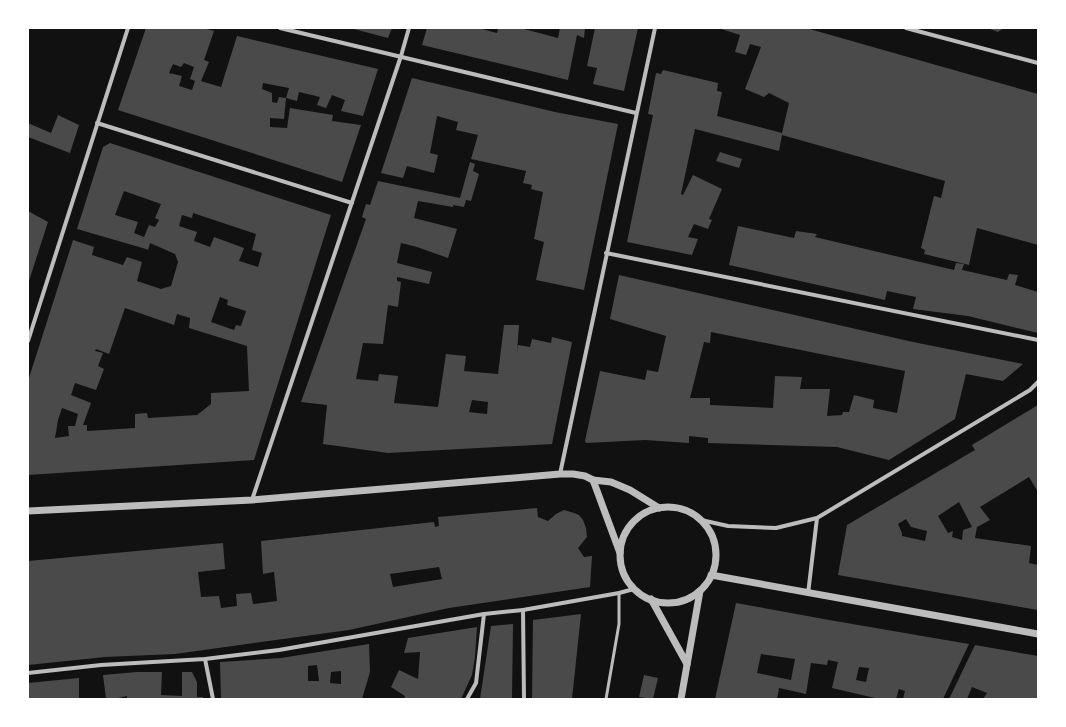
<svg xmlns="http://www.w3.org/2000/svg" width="1066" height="727" font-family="'Work Sans',sans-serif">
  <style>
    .building { fill: #4a4a4a; fill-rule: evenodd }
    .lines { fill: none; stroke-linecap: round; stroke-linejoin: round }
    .service { stroke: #bcbcbc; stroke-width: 3 }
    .minor { stroke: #bcbcbc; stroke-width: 4 }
    .tertiary { stroke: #bcbcbc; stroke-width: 7 }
  </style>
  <rect width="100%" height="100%" fill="#111"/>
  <g class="building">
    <path d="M146,28H203L214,31L204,60L209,62L201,81L221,87L237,36L378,69L363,116L341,111L345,100L332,95L326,108L317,105L320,97L299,92L297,101L286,98L289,88L263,83L262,89L272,93V102L277,103L279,97L286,98L284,119L270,118V127L287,128L290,108L333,115L331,126L332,121L361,125L342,182L118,110ZM184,63L194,67L190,79L195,81L192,90L179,86L182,76L169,73L173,64L181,67Z"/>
    <polygon points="350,28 392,28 388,38"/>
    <polygon points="427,28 478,28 497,33 498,28 524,28 524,29 558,38 560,28 585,28 584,38 577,35 568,80 422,45"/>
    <polygon points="595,28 638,28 624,91 593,84 597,68 587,66"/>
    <polygon points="718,28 806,28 1038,94 1038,245 977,228 969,265 924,254 925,250 921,248 934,196 941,198 945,181 782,135 779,151 695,129 681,194 683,195 693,175 722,189 709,219 712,220 708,229 694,224 688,237 698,239 692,255 627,242 653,115 648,114 656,73 661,74 663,70 718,83 717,91 722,92 717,116 782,133 789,103 769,93 764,97 745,89 761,47 750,44 746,55 735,52 740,35"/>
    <polygon points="987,28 1004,28 998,32"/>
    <polygon points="412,78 555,112 618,124 584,290 536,280 544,242 534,239 543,192 531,189 532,185 523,183 526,171 471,159 478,135 456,130 458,122 437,116 430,153 438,155 434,173 407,166 403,178 381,173"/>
    <polygon points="58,115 79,125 70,153 28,137 28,123 51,133"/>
    <path d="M110,143L331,215L254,460L28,475V381L73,240L94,247L92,255L123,265L127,257L142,262L137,281L161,289L171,286L178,262L175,254L150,243L148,250L146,249L77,229L103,147ZM124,191L161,204L155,218L159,220L155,227L149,225L144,237L134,233L138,222L115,215ZM193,213L256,234L252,250L262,253L258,267L239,261L244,248L214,237L210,247L194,241L197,232L179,226L182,215L192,218ZM220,297L228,300L227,305L246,311L241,326L236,325L234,330L211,322ZM125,308L174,325L177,314L190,318L189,328L247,346L249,391L211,393V404L197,415L148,418L147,413L135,414V428L87,431V425H83L91,403L71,395L75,383L96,390L104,369L98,366L103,353L95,351L96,349L109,354ZM62,408L78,414L75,426H68L69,436L55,438L58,420Z"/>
    <polygon points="720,152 742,159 739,168 716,161"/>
    <path d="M470,162L475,164L473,171L479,174L471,201L466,200L464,207L453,205V207L418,201L414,218L457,229L448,258L417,247L401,243L397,263L432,272L429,284L397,277V281L401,282L398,307L388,305L383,344L363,343L356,379L378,381L379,374L398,376L394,403L438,407L446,354L466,356L464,371L498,374L504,325H519L517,353L518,345L530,347L532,339L551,343L552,337L572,342L552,444L388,453L323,444L327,405L301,402L366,219L362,217L366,204L370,205L378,181L460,198ZM472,400L488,402L487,414L469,412Z"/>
    <polygon points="28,211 48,222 28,284"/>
    <polygon points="738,226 794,238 796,231 817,234 815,237 954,270 956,263 964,264 962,270 1007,280 1009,274 1018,275 1015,285 1038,292 1038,333 968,316 913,309 916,297 887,291 885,300 729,265"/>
    <path d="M619,275L913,342L1023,364L1003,381L966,374L955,419L889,460L837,447L708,443V438L689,436V443L645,440L586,443L585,441L600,371L645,380L647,370L658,372L666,336L610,319ZM711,332L905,371L897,413L873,408L874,400L854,395L849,412H843L842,415L827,416L830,389H800L802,377L775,376L773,408L710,405V398H690L704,342L710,343Z"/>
    <path d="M1038,405V492L1029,477L980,507L990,520L977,527L975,538L1031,546L1029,563L1038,565V610L838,575L847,525L975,450L972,445ZM959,502L972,527L963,530L962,540L952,537L953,531L948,533L938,516ZM906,519L911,527L927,531L925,541L902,536V533L898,524Z"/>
    <path d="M537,508L538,517L548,521L556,514L564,510L574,513L579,515L583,520L586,528L587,537L578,548L584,557L592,556L590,587L449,608L349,630L175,654L105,657L28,665V561L223,543L225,569L198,572L201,597L219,596L221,608L237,606L236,594L251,593L253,604L277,601L274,572L263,574L261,541L434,522L435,527L439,526L438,517ZM439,567L442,579L393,587L390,574Z"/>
    <path d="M736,603L835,621L969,644L943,699H903L905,691L899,689L896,699H879L832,688L838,662L828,660L827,665L811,663L806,694L779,688L777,699H715ZM761,654L795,659L791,680L757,673ZM859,667L869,668L866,682L856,680Z"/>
    <polygon points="581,614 572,699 532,699 533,620"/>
    <polygon points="513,624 512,699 480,699 491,626"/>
    <polygon points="477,627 475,657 472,675 461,699 404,699 405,696 391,687 399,670 418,679 420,652 404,653 408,638"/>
    <path d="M369,644L370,672L362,699H221L220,662L281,658ZM317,665L319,681H308V666ZM341,671V684L330,683L331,672Z"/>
    <polygon points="975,645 1038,656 1038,699 983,699 987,693 972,687 967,699 949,699"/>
    <polygon points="137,672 162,672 161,695 182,696 182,672 192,672 197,682 197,697 203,697 203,699 127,699 127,696 114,699 106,699 103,675"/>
    <polygon points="644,675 658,678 653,699 639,697"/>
    <polygon points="79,678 79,699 28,699 28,683"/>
  </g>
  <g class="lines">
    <polyline class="service" points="606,699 619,624 619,593"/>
    <g class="minor">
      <polyline points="280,28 636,113"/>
      <polyline points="906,28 1038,63"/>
      <polyline points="97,123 352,203"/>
      <polyline points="606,253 1038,340"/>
      <polyline points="28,341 128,28"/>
      <polyline points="560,474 655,28"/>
      <polyline points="252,500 401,56 409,28"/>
      <polyline points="701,520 728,526 776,528 817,518 1030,390 1038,382"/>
      <polyline points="808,594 817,518"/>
      <polyline points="523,610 524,699"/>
      <polyline points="205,659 213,699"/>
      <polyline points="28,673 101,665 205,659 279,650 484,614 523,610 619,593 634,589"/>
      <polyline points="467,699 476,683 484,614"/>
    </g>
    <g class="tertiary">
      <polyline points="593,480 620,553"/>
      <circle cx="668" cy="555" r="48"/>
      <polyline points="28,511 252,500 560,474 573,474 585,476 593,480 611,482 630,490 659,508"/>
      <polyline points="711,575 1038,634"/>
      <polyline points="651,599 687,664"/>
      <polyline points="681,699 700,591"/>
    </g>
  </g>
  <rect width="1066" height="727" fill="none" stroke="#ffffff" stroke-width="58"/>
</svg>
